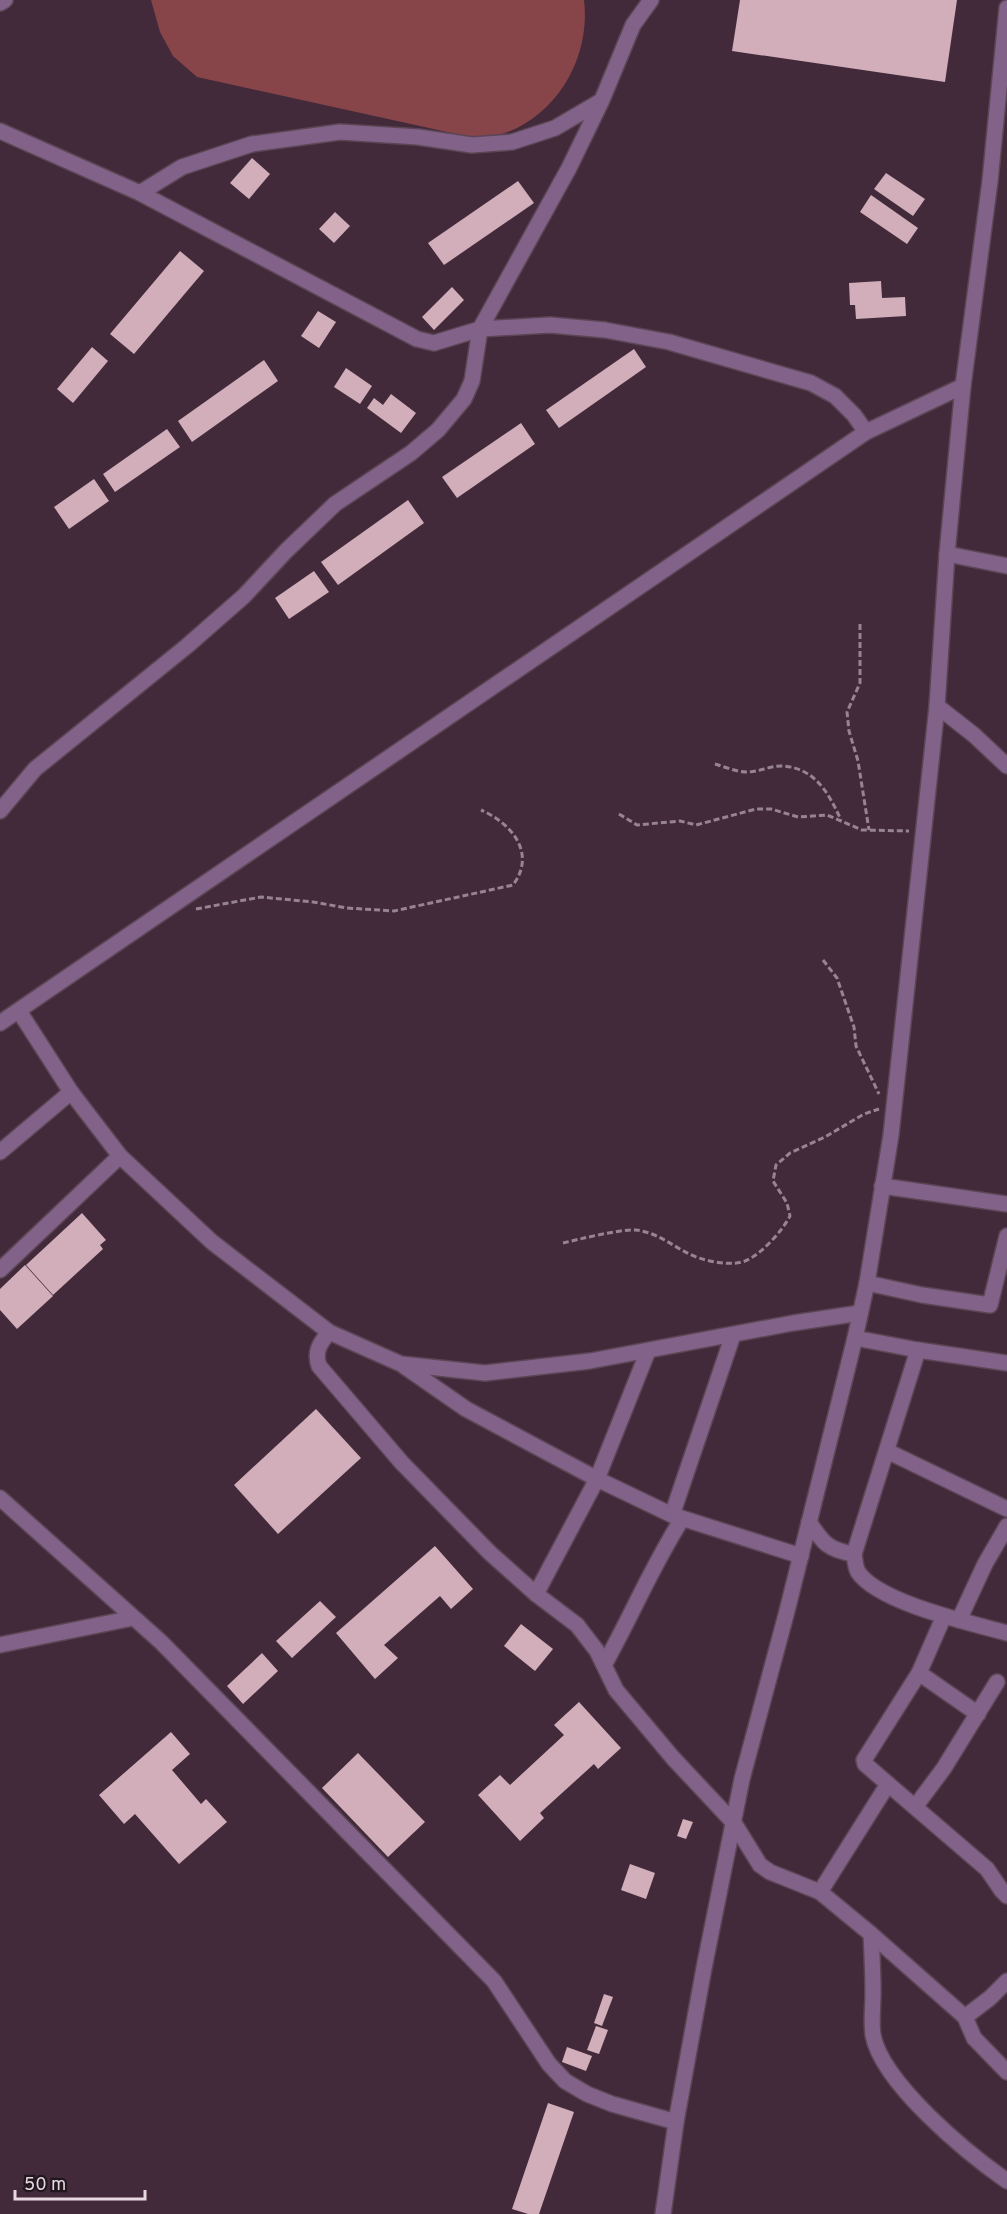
<svg xmlns="http://www.w3.org/2000/svg" width="1007" height="2214" font-family="Overpass,sans-serif">
  <style>
    .green { fill: #884549 }
    .building { fill: #d1aeb9 }
    .lines { fill: none; stroke-linecap: round; stroke-linejoin: round }
    .minor-casing { stroke: #5c4655; stroke-width: 18 }
    .path { stroke: #988491; stroke-width: 3; stroke-dasharray: 6 3; stroke-linecap: butt }
    .minor { stroke: #836289; stroke-width: 15 }
  </style>
  <rect width="100%" height="100%" fill="#422a3a"/>
  <path class="green" d="M151,0H584C592,66 546,132 479,139L197,77L173,56L160,32Z"/>
  <g class="building">
    <polygon points="740,0 957,0 945,82 732,51"/>
    <polygon points="252,158 270,174 249,199 230,183"/>
    <polygon points="886,173 925,199 913,216 874,189"/>
    <polygon points="518,181 534,203 444,265 428,243"/>
    <polygon points="871,195 918,228 907,244 860,212"/>
    <polygon points="335,212 350,226 334,243 319,229"/>
    <polygon points="180,251 204,271 134,354 110,334"/>
    <polygon points="881,281 882,298 905,297 906,316 856,319 855,305 850,305 849,283"/>
    <polygon points="452,287 464,300 434,330 422,317"/>
    <polygon points="318,311 336,322 319,348 301,336"/>
    <polygon points="92,347 108,361 73,403 57,389"/>
    <polygon points="634,349 646,367 559,428 546,410"/>
    <polygon points="264,360 278,381 192,442 178,421"/>
    <polygon points="346,368 372,386 360,404 334,387"/>
    <polygon points="391,394 416,413 401,433 367,408 374,398 383,405"/>
    <polygon points="521,423 535,444 457,498 442,477"/>
    <polygon points="167,429 180,447 115,492 103,474"/>
    <polygon points="94,479 109,501 69,529 54,507"/>
    <polygon points="408,500 424,523 338,585 321,562"/>
    <polygon points="314,571 329,592 289,619 275,598"/>
    <polygon points="82,1213 106,1240 100,1245 103,1249 53,1295 26,1265"/>
    <polygon points="25,1265 53,1296 17,1329 0,1310 0,1289"/>
    <polygon points="316,1409 361,1458 278,1534 234,1485"/>
    <polygon points="435,1546 473,1589 451,1609 440,1596 384,1645 398,1658 375,1679 336,1633"/>
    <polygon points="320,1601 336,1617 292,1658 276,1641"/>
    <polygon points="521,1624 553,1649 535,1671 504,1646"/>
    <polygon points="262,1653 278,1671 243,1704 227,1686"/>
    <polygon points="579,1702 621,1748 598,1769 594,1764 540,1813 544,1818 520,1841 478,1795 500,1775 510,1785 564,1735 554,1725"/>
    <polygon points="171,1732 190,1754 172,1770 201,1804 206,1799 227,1822 179,1864 135,1814 124,1824 99,1795"/>
    <polygon points="358,1753 425,1822 388,1857 322,1788"/>
    <polygon points="683,1819 693,1822 686,1839 677,1836"/>
    <polygon points="630,1864 655,1873 646,1899 621,1890"/>
    <polygon points="604,1994 613,1997 602,2026 594,2023"/>
    <polygon points="596,2026 608,2030 599,2054 587,2050"/>
    <polygon points="567,2047 592,2056 586,2071 562,2062"/>
    <polygon points="548,2103 574,2112 539,2214 528,2214 512,2209"/>
  </g>
  <g class="lines">
    <defs>
      <g id="minor">
        <polyline points="0,3 5,0"/>
        <polyline points="0,131 140,193 417,339 434,343 480,329 550,325 605,330 669,342 811,383 835,396 854,415 866,432"/>
        <polyline points="140,193 182,167 252,144 340,132 418,137 472,145 512,142 555,128 601,101"/>
        <polyline points="947,554 1007,566"/>
        <polyline points="937,706 974,735 1007,766"/>
        <polyline points="0,811 35,769 187,646 244,596 286,551 335,504 411,453 438,430 464,399 472,381 480,329 569,168 602,100 633,25 651,0"/>
        <polyline points="19,1011 71,1092 120,1156 212,1242 329,1332 401,1364 485,1373 590,1361 793,1323 860,1313"/>
        <polyline points="0,1023 866,432 963,386"/>
        <polyline points="0,1152 71,1092"/>
        <polyline points="882,1186 1007,1204"/>
        <polyline points="0,1270 120,1156"/>
        <polyline points="867,1283 922,1295 990,1305 1007,1236"/>
        <path d="M329,1332C320,1343 314,1352 319,1366L402,1463L490,1553L536,1594L577,1625L597,1651L616,1690L673,1758L734,1823L760,1865L770,1872L820,1892L871,1934L965,2017L974,2038L1007,2072"/>
        <polyline points="855,1338 918,1350 1007,1363"/>
        <polyline points="404,1366 466,1409 597,1479 672,1515 801,1556"/>
        <polyline points="887,1451 1007,1509"/>
        <polyline points="0,1498 161,1642 494,1981 549,2064 565,2081 587,2094 612,2104 676,2122"/>
        <polyline points="672,1515 733,1335"/>
        <path d="M809,1522C823,1543 828,1550 854,1554C855,1560 855,1566 858,1572C879,1603 971,1623 1007,1633"/>
        <polyline points="854,1554 918,1350"/>
        <polyline points="536,1594 597,1479 648,1351"/>
        <polyline points="944,1616 919,1673 978,1714"/>
        <polyline points="959,1620 985,1564 1007,1526"/>
        <polyline points="0,1645 133,1618"/>
        <path d="M604,1665C631,1617 652,1566 682,1519"/>
        <polyline points="888,1784 865,1764 864,1760 919,1673"/>
        <polyline points="915,1807 944,1768 997,1682"/>
        <polyline points="820,1892 888,1784 987,1869 1002,1891 1007,1896"/>
        <path d="M871,1934C872,1954 873,1973 873,1993C873,2007 871,2022 873,2035C882,2083 967,2153 1007,2181"/>
        <polyline points="965,2017 990,1998 1007,1981"/>
        <polyline points="663,2214 676,2122 704,1968 742,1779 787,1611 855,1338 867,1283 891,1135 937,706 947,554 963,386 990,181 1007,8"/>
      </g>
    </defs>
    <use href="#minor" class="minor-casing"/>
    <g class="path">
      <polyline points="860,624 860,683 847,712 849,731 858,761 869,830"/>
      <path d="M715,764C725,767 737,772 747,772C759,772 772,765 784,766C816,769 829,794 841,820"/>
      <polyline points="619,814 637,825 680,821 696,825 756,809 771,809 798,817 827,815 862,830 909,831"/>
      <path d="M196,909L261,897L313,902L347,908L394,911L513,885C537,853 511,823 481,810"/>
      <polyline points="823,960 837,978 854,1027 856,1046 879,1094"/>
      <path d="M563,1243C580,1239 620,1229 636,1230C661,1233 676,1250 699,1258C712,1262 732,1266 745,1261C762,1254 782,1231 790,1216L787,1203L773,1181L776,1165L790,1153L825,1137L864,1114L879,1109"/>
    </g>
    <use href="#minor" class="minor"/>
  </g>
  <path d="M15 2190v9h130v-9" fill="none" stroke="#e7d7e1" stroke-width="3"/>
  <text x="24" y="2190" font-size="18" fill="#e7d7e1" stroke="#22171e" stroke-width="4.5" paint-order="stroke">50 m</text>
</svg>
